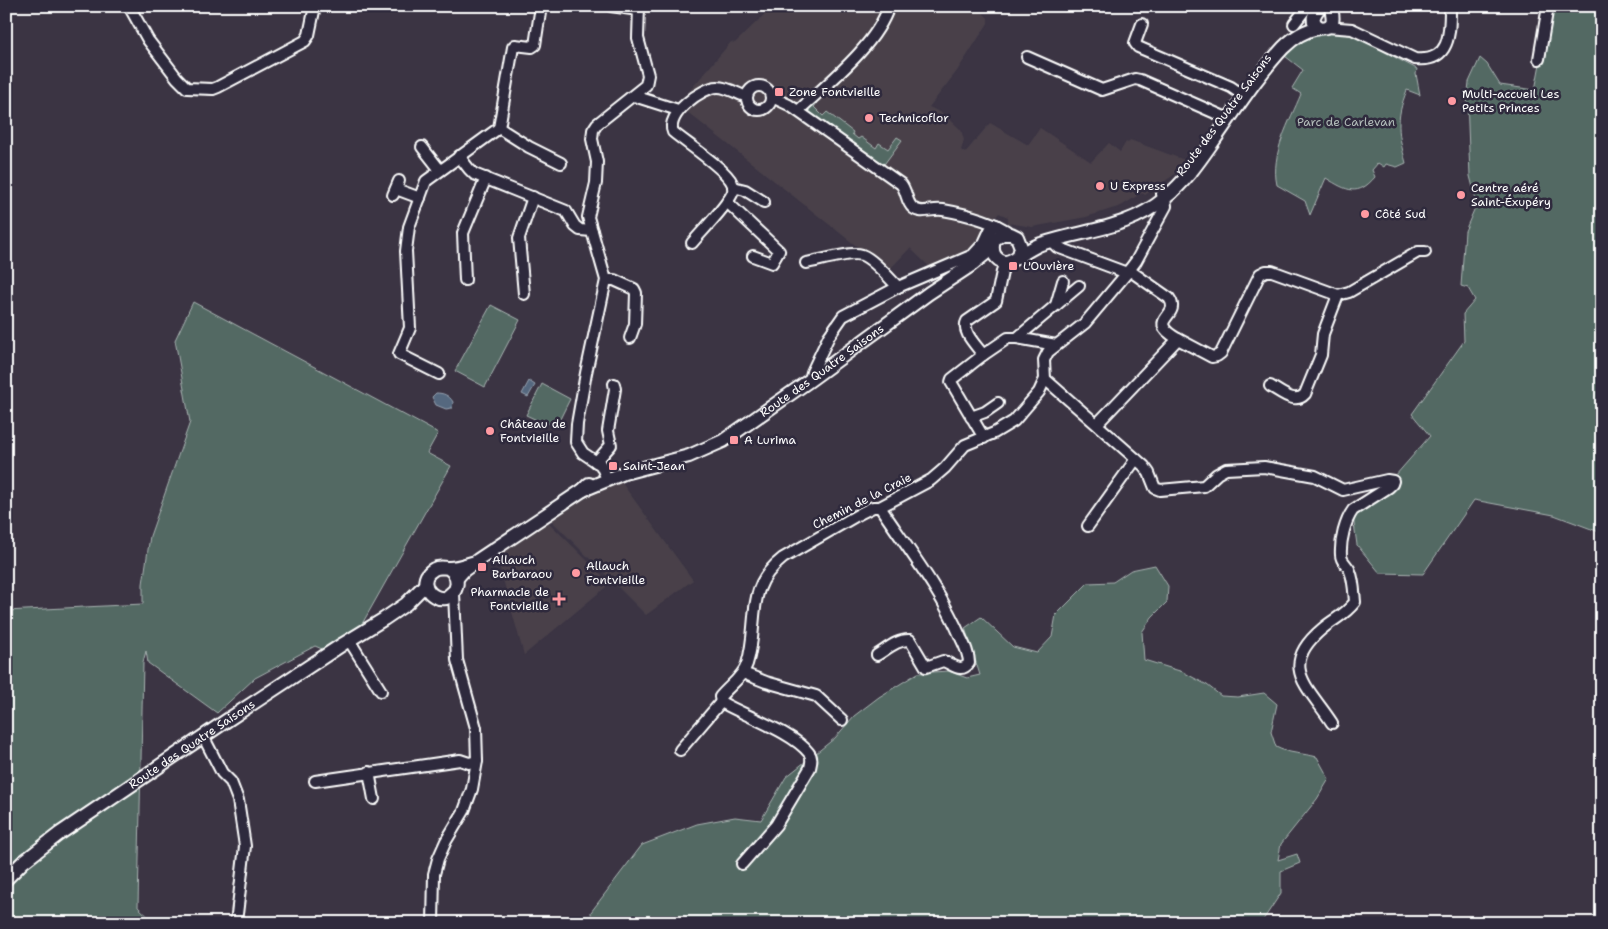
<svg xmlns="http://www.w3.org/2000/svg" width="1608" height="929" font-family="'Shantell Sans',sans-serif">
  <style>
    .built { fill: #49414a }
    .green { fill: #536964; stroke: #a9b4b2 }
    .water { fill: #54677f; stroke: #98a4b2 }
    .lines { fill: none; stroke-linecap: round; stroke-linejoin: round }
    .minor-casing { stroke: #fff; stroke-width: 14 }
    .major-casing { stroke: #fff; stroke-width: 16 }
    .minor { stroke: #2f2a3d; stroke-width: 10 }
    .major { stroke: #2f2a3d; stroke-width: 12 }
    .poi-dot { fill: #ff9aa2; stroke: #2f2a3d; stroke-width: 2 }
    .labels { text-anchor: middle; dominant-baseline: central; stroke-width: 5; stroke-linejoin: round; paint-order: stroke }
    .poi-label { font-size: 12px; fill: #fff; stroke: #2f2a3d; text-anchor: start }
    .street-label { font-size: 12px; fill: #fff; stroke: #2f2a3d }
    .park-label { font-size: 12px; fill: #b2bcb9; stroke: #2f2a3d }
  </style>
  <rect width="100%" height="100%" fill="#3b3443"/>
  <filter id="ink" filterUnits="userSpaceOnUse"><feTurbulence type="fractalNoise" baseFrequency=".02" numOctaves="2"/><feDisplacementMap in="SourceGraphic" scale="10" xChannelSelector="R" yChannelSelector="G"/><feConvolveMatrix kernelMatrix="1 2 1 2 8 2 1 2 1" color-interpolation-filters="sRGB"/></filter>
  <g filter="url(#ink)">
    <g class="built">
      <polygon points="762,6 983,6 982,12 988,18 988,23 957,71 929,107 944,114 961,130 964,140 961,150 965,153 990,123 1028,145 1040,128 1091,162 1109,143 1120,152 1126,142 1128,143 1130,140 1187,161 1178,172 1145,195 1142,193 1121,206 1086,217 1032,227 1008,223 1008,217 999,213 995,218 989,218 987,232 979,236 976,245 964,254 933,270 910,248 888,271 686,111 694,104 686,95 731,42 735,43 769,10"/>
      <polygon points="619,479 693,580 646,615 550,519"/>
      <polygon points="546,520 604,577 607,586 524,655 496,554"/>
    </g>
    <g class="green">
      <polygon points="1551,6 1602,6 1602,533 1554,515 1474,500 1423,574 1380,573 1357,545 1353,516 1388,484 1430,436 1412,414 1464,341 1463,314 1475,300 1468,288 1461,286 1465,231 1477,203 1470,176 1467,100 1469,82 1480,58 1487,64 1500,85 1535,90"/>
      <path d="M1324,31L1346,33L1353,35L1417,69L1416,74L1420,95L1407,90C1395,120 1398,133 1406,163L1397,167L1386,164L1384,167L1378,163L1372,170L1375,177C1358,197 1347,191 1326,178L1310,215L1305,201L1277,185C1270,154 1290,121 1301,94L1292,88L1303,70L1281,53L1289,45Z"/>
      <polygon points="816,101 817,103 814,107 823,116 827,112 853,132 852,134 858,139 861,137 876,148 879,143 888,149 897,137 902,140 882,167 810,115 809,109"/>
      <polygon points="193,302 438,433 427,453 451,466 362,624 322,649 315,646 255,678 217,713 148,663 146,651 143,662 138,907 155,923 6,923 6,611 143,604 143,584 150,536 190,422 175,340"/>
      <polygon points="491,305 520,320 485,387 455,371"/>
      <polygon points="542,384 570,399 556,427 542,420 541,422 526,415"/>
      <path d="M1155,565L1168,586L1167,602L1152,617L1142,632L1144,660L1183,672L1207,685L1221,696L1238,697L1264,693L1277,704L1271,732L1276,747C1289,754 1303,753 1317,757L1329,779L1317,799L1281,844L1278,860L1297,854L1300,863L1281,871V893L1261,923H592L591,912L642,845L697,824L735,817L761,820L786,777L835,738L854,716L879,697L918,673L948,671L967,678L980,675L965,628L981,617L1013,647L1037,653L1052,637L1056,615L1088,583L1113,582L1131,570Z"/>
    </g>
    <g class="water">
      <polygon points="529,381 535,385 528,397 522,394"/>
      <path d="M436,393C443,393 449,395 453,402L452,408L446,409L436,405L432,397Z"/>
    </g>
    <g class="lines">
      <defs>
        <g id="minor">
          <polyline points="129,6 148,40 177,78 187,88 213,89 218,87 305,41 309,35 315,6"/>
          <polyline points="611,6 638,10"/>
          <polyline points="1142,24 1135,43 1138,47 1231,87 1244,96"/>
          <polyline points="1294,24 1308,6"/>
          <path d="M1327,27L1352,29L1415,59C1451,63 1450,32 1450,6"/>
          <polyline points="1027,57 1102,90 1135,79 1140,80 1229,119"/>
          <polyline points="1539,59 1548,6"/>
          <circle cx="759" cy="98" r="12"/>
          <polyline points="634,96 678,110"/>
          <path d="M772,97L789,105L901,184C907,191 906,202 913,208C922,215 932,208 943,210C966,214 992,220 1011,234"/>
          <path d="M798,111C828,83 876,46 889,6"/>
          <polyline points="499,128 513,47 515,45 532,47 535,45 541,6"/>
          <polyline points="422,147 440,170"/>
          <polyline points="459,156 469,169 474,174 566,211 575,226 580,230 592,231"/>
          <polyline points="733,187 745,190 764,202"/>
          <polyline points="396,189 420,198"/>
          <polyline points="393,195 399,181"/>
          <polyline points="727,202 779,251 772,263 753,256"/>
          <polyline points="1051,241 1057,247 1127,273"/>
          <path d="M692,243C702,231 726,207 732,194C734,191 734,186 732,183C726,169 686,143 673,132C665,115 702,87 718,87C727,87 738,94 747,97"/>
          <path d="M1004,262L996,301L967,321C961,332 977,346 983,355L1008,338H1017L1056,345"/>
          <path d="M806,263C819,261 850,251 862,255C873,259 889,278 898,287"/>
          <polyline points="465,280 463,233 486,178"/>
          <polyline points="606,280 614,280 634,289 636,293 635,324 630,338"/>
          <polyline points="524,294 519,238 533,197"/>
          <polyline points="1056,305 1063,281"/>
          <polyline points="1017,338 1079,286"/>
          <polyline points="1178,339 1212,357 1217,356 1221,353 1260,274 1266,271 1272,271 1338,295 1349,292 1418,252 1425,252"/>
          <polyline points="983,355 952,379 951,382 984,438"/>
          <polyline points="439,374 399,354 410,328 406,251 409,227 426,181 499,128 529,147 561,163"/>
          <path d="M1045,379L1144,466L1149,473L1155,488L1160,490L1204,486L1217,474L1226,469L1264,467L1315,476L1343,490L1387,480L1393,481L1392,484L1389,487L1353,510C1345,521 1340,541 1341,555C1341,562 1348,565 1350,571C1354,581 1354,592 1355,602C1344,616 1335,618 1322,629C1277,667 1309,687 1332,723"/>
          <polyline points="810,380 812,372 829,336 843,316 898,287 973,255 984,243 990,230 996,225"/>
          <path d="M1270,386C1281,392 1295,405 1305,394L1321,355L1323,334L1338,295"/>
          <polyline points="971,417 985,412 998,403"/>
          <path d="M1097,424L1178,339C1143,319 1183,317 1169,298L1129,270"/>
          <polyline points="596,462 611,445 608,431 615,389 614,384"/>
          <polyline points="607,479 601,465 583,453 576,442 577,424 586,373 606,280 588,217 596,183 597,162 592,139 593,130 597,124 646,85 648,75 638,38 639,6"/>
          <polyline points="1088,526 1136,459"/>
          <polyline points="349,640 381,691"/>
          <path d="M877,655C887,649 898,639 910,640L926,667L943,661C953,664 961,674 969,663C969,654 965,646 961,638C941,591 908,549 880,507"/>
          <polyline points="743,673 766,682 816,696 842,720"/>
          <polyline points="203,736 222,773 231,782 238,800 245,846 236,923"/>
          <polyline points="680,750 721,702"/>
          <polyline points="369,772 374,799"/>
          <polyline points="315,781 460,760 469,763 477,761"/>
          <path d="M742,864L776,825L810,768C811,763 813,758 809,753C793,732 745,716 721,702L720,697C729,686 743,677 747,664C760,623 743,589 783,558L861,513L873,507H880L931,480L945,468L965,445L994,433L1014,421L1039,392L1045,379L1044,360L1048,352L1085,323L1127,273L1136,261L1166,206L1165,198L1162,194"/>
          <polyline points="433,923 434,874 438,859 446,841 464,811 472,789 477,761 476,728 457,660 454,593"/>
        </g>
        <g id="major">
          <path d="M1319,27C1309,20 1315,14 1320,6"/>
          <path d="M993,245C992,253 996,260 1004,262C1012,263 1031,247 1041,244C1086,229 1127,230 1165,198C1184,183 1198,163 1212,143C1235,111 1256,77 1283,48C1292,39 1305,30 1318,28C1323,27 1329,29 1332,22C1334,17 1331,11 1331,6"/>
          <path id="s1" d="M583,490L624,473L689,456L723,441L810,380L929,293L970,266L985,254L995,239L1002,234H1011L1017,237L1021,247L1019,255"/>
          <path d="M448,568C456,573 459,581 455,590L446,598C429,601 416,579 434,569C439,566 443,568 449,568C457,568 465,565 472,563"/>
          <polyline points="457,578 464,570 478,560 583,490 589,484"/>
          <path id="s2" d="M6,879L23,862L59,834L229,719L343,644L384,619L406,604L425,585"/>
        </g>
      </defs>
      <use href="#minor" class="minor-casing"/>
      <use href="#major" class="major-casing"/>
      <use href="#minor" class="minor"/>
      <use href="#major" class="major"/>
    </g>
  </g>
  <g class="poi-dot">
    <rect x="774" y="87" width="10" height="10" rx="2.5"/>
    <circle cx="1452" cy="101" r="5"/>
    <circle cx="869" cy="118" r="5"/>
    <circle cx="1100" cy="186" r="5"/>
    <circle cx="1461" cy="195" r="5"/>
    <circle cx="1365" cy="214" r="5"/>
    <rect x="1008" y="261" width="10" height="10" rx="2.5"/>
    <circle cx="490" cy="431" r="5"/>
    <rect x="729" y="435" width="10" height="10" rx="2.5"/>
    <rect x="608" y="461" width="10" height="10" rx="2.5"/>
    <rect x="477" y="562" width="10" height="10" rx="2.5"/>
    <circle cx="576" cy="573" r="5"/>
    <path d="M556.5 591.5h5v5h5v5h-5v5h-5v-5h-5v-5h5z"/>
  </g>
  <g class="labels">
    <g class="poi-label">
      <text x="789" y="92">Zone Fontvieille</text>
      <text x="1462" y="94">Multi-accueil Les<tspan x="1462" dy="14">Petits Princes</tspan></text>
      <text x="879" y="118">Technicoflor</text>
      <text x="1110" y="186">U Express</text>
      <text x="1471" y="188">Centre aéré<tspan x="1471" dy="14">Saint-Éxupéry</tspan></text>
      <text x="1375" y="214">Côté Sud</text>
      <text x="1023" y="266">L'Ouvière</text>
      <text x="500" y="424">Château de<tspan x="500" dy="14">Fontvieille</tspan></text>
      <text x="744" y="440">A Lurima</text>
      <text x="623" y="466">Saint-Jean</text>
      <text x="492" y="560">Allauch<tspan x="492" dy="14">Barbaraou</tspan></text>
      <text x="586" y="566">Allauch<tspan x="586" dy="14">Fontvieille</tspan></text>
      <text x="549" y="592" text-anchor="end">Pharmacie de<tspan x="549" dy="14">Fontvieille</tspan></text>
    </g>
    <g class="street-label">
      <text transform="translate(1224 115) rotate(-53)">Route des Quatre Saisons</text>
      <text stroke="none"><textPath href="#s1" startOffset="270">Route des Quatre Saisons</textPath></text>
      <text transform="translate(862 501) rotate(-27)">Chemin de la Craie</text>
      <text stroke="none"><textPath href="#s2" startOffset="230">Route des Quatre Saisons</textPath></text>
    </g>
    <g class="park-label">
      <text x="1346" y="122">Parc de Carlevan</text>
    </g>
  </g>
  <rect width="1608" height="929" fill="none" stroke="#2f2a3d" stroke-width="25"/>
  <rect x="12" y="12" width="1583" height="904" fill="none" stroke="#fff" stroke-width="2" filter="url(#ink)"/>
</svg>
